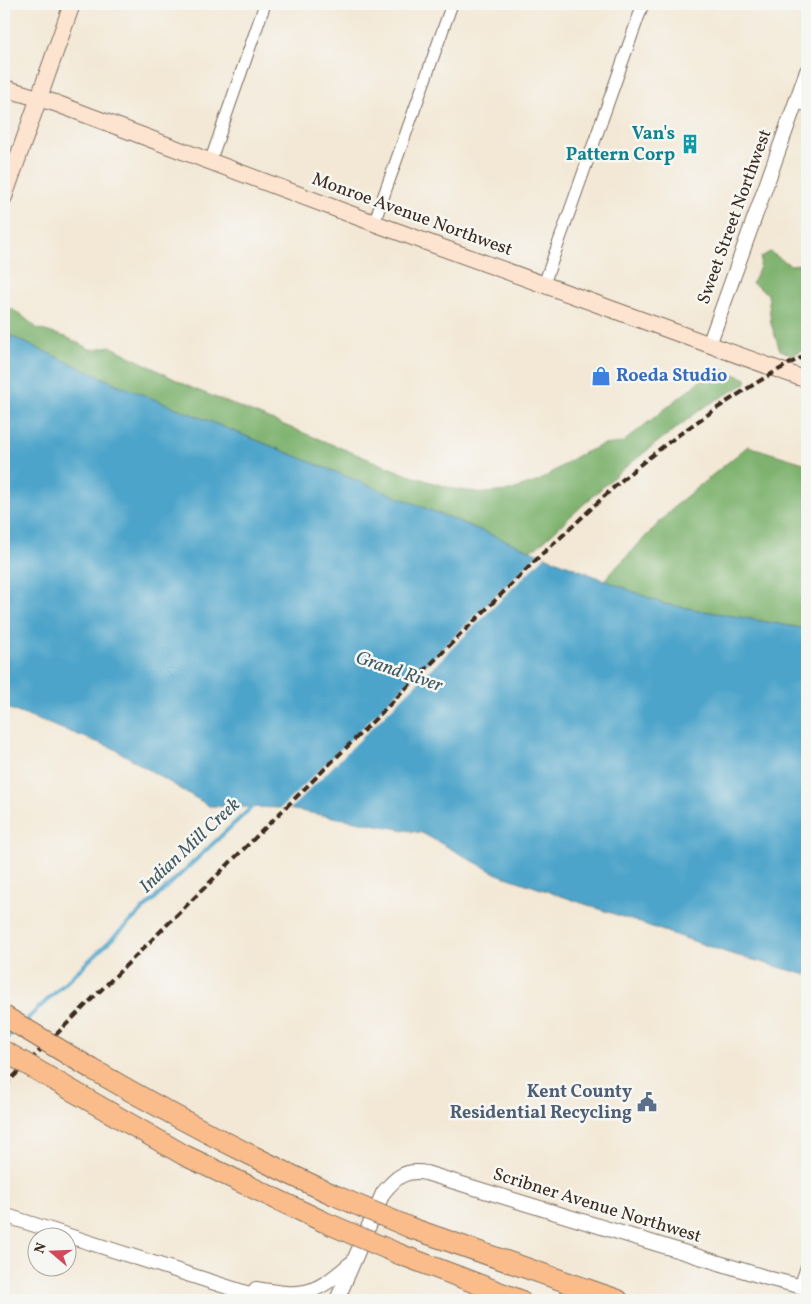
<svg xmlns="http://www.w3.org/2000/svg" width="811" height="1304" font-family="Vollkorn,serif">
  <style>
    .forest { fill: #7eb26e; stroke: #5c6e46 }
    .water { fill: #4da4ca; stroke: #446774 }
    .pier { fill: #f3e8d5 }
    .lines { fill: none; stroke-linecap: round; stroke-linejoin: round }
    .stream { stroke: #4da4ca; stroke-width: 4 }
    .minor-casing { stroke: #7b6c5e; stroke-width: 13 }
    .tertiary-casing { stroke: #7b6c5e; stroke-width: 16 }
    .secondary-casing { stroke: #7b6c5e; stroke-width: 18 }
    .motorway-casing { stroke: #7b6c5e; stroke-width: 22 }
    .minor { stroke: #fff; stroke-width: 11 }
    .tertiary { stroke: #fff; stroke-width: 14 }
    .secondary { stroke: #fde4d0; stroke-width: 16 }
    .motorway { stroke: #f9bc8a; stroke-width: 20 }
    .rail { stroke: #3b2a1e; stroke-width: 4; stroke-dasharray: 8 4; stroke-linecap: butt }
    .motorway-bridge-casing { stroke: #7b6c5e; stroke-width: 22; stroke-linecap: butt }
    .motorway-bridge { stroke: #f9bc8a; stroke-width: 20 }
    .labels { text-anchor: middle; dominant-baseline: central; stroke-width: 5; stroke-linejoin: round; paint-order: stroke }
    .culture-label { font-size: 18px; font-weight: bold; fill: #0d838f; stroke: #f6f6f2; text-anchor: end }
    .street-label { font-size: 18px; fill: #3b2a1e; stroke: #f6f6f2 }
    .shop-label { font-size: 18px; font-weight: bold; fill: #366cbe; stroke: #f6f6f2; text-anchor: start }
    .service-label { font-size: 18px; font-weight: bold; fill: #4e5e75; stroke: #f6f6f2; text-anchor: end }
    .water-label { font-size: 19px; font-style: italic; fill: #425b63; stroke: #f6f6f2 }
  </style>
  <rect width="100%" height="100%" fill="#f6f6f2"/>
  <filter id="ink" filterUnits="userSpaceOnUse"><feTurbulence type="fractalNoise" baseFrequency=".02" numOctaves="2"/><feDisplacementMap in="SourceGraphic" scale="10" xChannelSelector="R" yChannelSelector="G"/><feConvolveMatrix kernelMatrix="1 2 1 2 8 2 1 2 1" color-interpolation-filters="sRGB"/></filter>
  <filter id="wash" filterUnits="userSpaceOnUse"><feTurbulence type="fractalNoise" baseFrequency=".0096" numOctaves="4" result="noise"/><feDisplacementMap in="SourceGraphic" scale="20" xChannelSelector="R" yChannelSelector="G"/><feGaussianBlur stdDeviation="1.12" result="paint"/><feColorMatrix in="noise" values="0 0 0 0 0 0 0 0 0 0 0 0 0 0 0 0 0 1.4 0 .05"/><feComposite in="paint" operator="in"/></filter>
  <g filter="url(#wash)">
    <rect width="100%" height="100%" fill="#f3e8d5"/>
    <g class="forest">
      <polygon points="770,252 790,265 801,264 807,260 807,348 793,355 780,350 771,324 768,294 752,283 760,267 761,257"/>
      <polygon points="4,305 20,314 38,329 66,337 92,350 110,346 192,388 408,475 454,489 483,493 509,491 539,481 577,456 602,445 622,443 714,370 720,369 747,379 745,384 704,407 654,445 617,474 537,547 529,550 114,383 4,333"/>
      <polygon points="748,446 807,464 807,629 664,604 604,580 677,504"/>
    </g>
    <polygon class="water" points="4,333 114,383 664,604 807,629 807,975 728,953 497,874 422,833 283,808 209,806 113,748 4,707"/>
    <polygon class="pier" points="540,552 545,556 287,812 278,811"/>
    <g class="lines">
      <g class="stream">
        <polyline points="24,1022 255,804"/>
        <polyline points="4,1041 15,1030"/>
      </g>
    </g>
  </g>
  <g filter="url(#ink)">
    <g class="lines">
      <defs>
        <g id="minor">
          <polyline points="796,102 807,106"/>
          <polyline points="210,162 265,4"/>
          <polyline points="374,223 452,4"/>
          <polyline points="544,284 643,4"/>
          <polyline points="800,1286 807,1265"/>
        </g>
        <g id="tertiary">
          <polyline points="709,345 807,71"/>
          <polyline points="4,1215 268,1300"/>
          <path d="M256,1289C304,1297 313,1296 350,1264"/>
          <path d="M337,1300L383,1193C396,1177 405,1169 426,1173L771,1279L807,1288"/>
        </g>
        <g id="secondary">
          <polyline points="4,88 55,103 374,223 807,380"/>
          <polyline points="4,197 72,4"/>
        </g>
        <g id="motorway">
          <path d="M92,1069C171,1115 251,1157 334,1195"/>
          <polyline points="71,1090 184,1155 322,1221"/>
          <polyline points="411,1228 618,1300"/>
          <polyline points="399,1254 520,1300"/>
        </g>
      </defs>
      <use href="#minor" class="minor-casing"/>
      <use href="#tertiary" class="tertiary-casing"/>
      <use href="#secondary" class="secondary-casing"/>
      <use href="#motorway" class="motorway-casing"/>
      <use href="#minor" class="minor"/>
      <use href="#tertiary" class="tertiary"/>
      <use href="#secondary" class="secondary"/>
      <use href="#motorway" class="motorway"/>
      <path class="rail" d="M4,1086L543,553C570,530 595,504 621,481C656,450 693,424 731,399C756,383 781,367 807,355"/>
      <defs>
        <g id="motorway-bridge">
          <polyline points="4,1016 92,1069"/>
          <polyline points="4,1051 71,1090"/>
          <polyline points="334,1195 411,1228"/>
          <polyline points="322,1221 399,1254"/>
        </g>
      </defs>
      <use href="#motorway-bridge" class="motorway-bridge-casing"/>
      <use href="#motorway-bridge" class="motorway-bridge"/>
    </g>
  </g>
  <defs>
    <symbol id="building-bare" viewBox="-9 -9 18 18"><path d="M-4-6H4V6H1V3H-1V6H-4ZM-2.5-4.3h1.7v1.8h-1.7ZM.8-4.3h1.7v1.8H.8ZM-2.5-1h1.7V.8h-1.7ZM.8-1h1.7V.8H.8Z" fill="#0f9aa8" stroke="#f6f6f2" stroke-width="2.5" paint-order="stroke"/></symbol>
    <symbol id="shop-bare" viewBox="-9 -9 18 18"><path d="M-5-2.5h2.3a2.7 3.5 0 0 1 5.4 0H5L5.5 6h-11ZM-1.5-2.5h3a1.5 2.3 0 0 0-3 0Z" fill="#3f7fe0" stroke="#f6f6f2" stroke-width="2.5" paint-order="stroke"/></symbol>
    <symbol id="civic-bare" viewBox="-9 -9 18 18"><path d="M-.6-6.5H3V-4.5H.6V-3L4-1V1h2V6H-6V1h2V-1L-.6-3ZM-1.2 2.5V6h2.4V2.5Z" fill="#5c6f8a" stroke="#f6f6f2" stroke-width="2.5" paint-order="stroke"/></symbol>
  </defs>
  <g fill-rule="evenodd">
    <use href="#building-bare" x="676" y="130" width="28" height="28"/>
    <use href="#shop-bare" x="587" y="362" width="28" height="28"/>
    <use href="#civic-bare" x="633" y="1088" width="28" height="28"/>
  </g>
  <g class="labels">
    <g class="culture-label">
      <text x="675" y="134">Van's<tspan x="675" dy="21">Pattern Corp</tspan></text>
    </g>
    <g class="street-label">
      <text transform="translate(412 215) rotate(20)">Monroe Avenue Northwest</text>
      <text transform="translate(735 217) rotate(-70)">Sweet Street Northwest</text>
      <text transform="translate(597 1206) rotate(17)">Scribner Avenue Northwest</text>
    </g>
    <g class="shop-label">
      <text x="616" y="376">Roeda Studio</text>
    </g>
    <g class="service-label">
      <text x="632" y="1092">Kent County<tspan x="632" dy="21">Residential Recycling</tspan></text>
    </g>
    <g class="water-label">
      <text transform="translate(399 672) rotate(19)">Grand River</text>
      <text transform="translate(190 846) rotate(-43)">Indian Mill Creek</text>
    </g>
  </g>
  <rect width="811" height="1304" fill="none" stroke="#f6f6f2" stroke-width="20"/>
  <g transform="translate(52 1252) rotate(289)"><circle r="24" fill="#f6f6f2" stroke="#aba49d"/>
  <path d="M0-4L9 19L0 12L-9 19Z" fill="#d1495b"/>
  <text y="-8" font-size="14" font-weight="bold" text-anchor="middle" fill="#3b2a1e">N</text>
  </g>
</svg>
